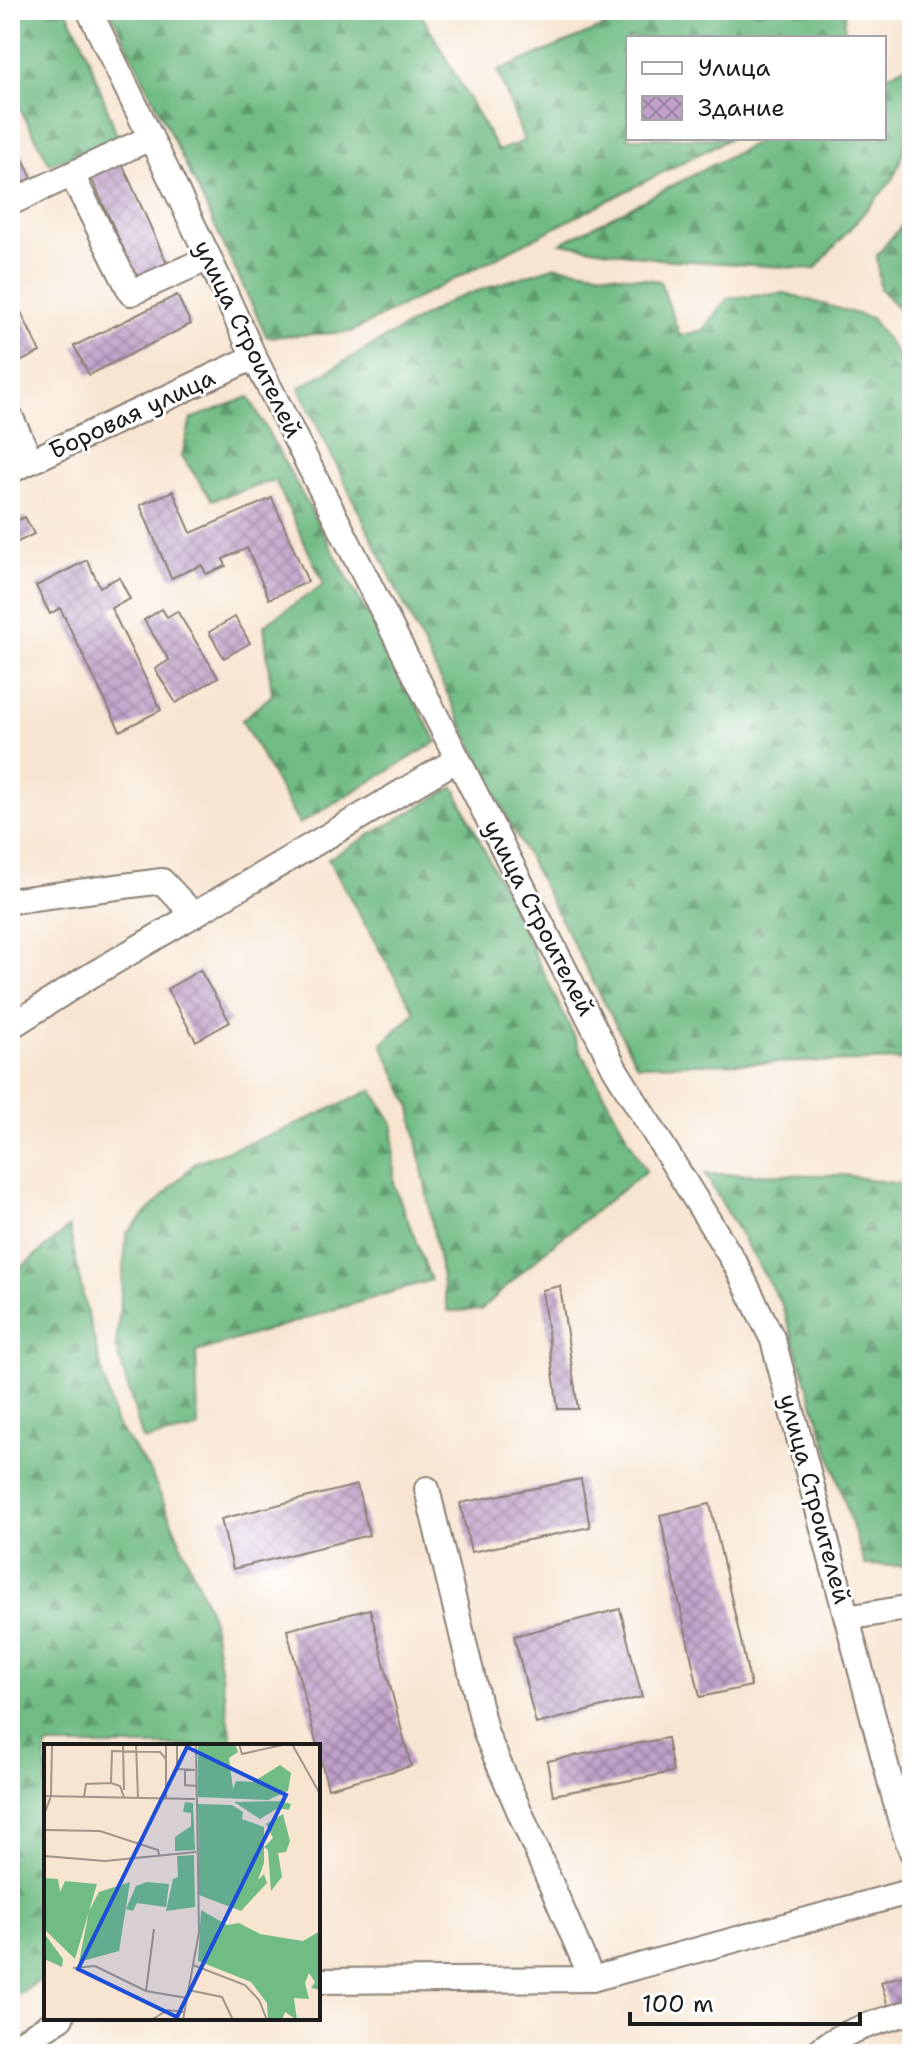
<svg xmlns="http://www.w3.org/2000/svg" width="922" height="2064" font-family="'Shantell Sans',sans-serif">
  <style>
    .forest { fill: url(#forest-firs); stroke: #466c50; stroke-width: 2 }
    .building { fill: url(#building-cross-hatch) }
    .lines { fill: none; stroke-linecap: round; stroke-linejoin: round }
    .minor-casing { stroke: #8a8076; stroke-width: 28 }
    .minor { stroke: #fff; stroke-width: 24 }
    .labels { text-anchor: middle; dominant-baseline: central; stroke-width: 6; stroke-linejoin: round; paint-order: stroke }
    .street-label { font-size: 24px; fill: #1c1c1c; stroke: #fff }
    .inset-road { fill: none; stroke: #a09589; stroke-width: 2 }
    .view { fill: #1d4ed8; fill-opacity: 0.15; stroke: #1d4ed8; stroke-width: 4 }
    .inset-edge { fill: none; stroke: #1c1c1c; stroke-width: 4 }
  </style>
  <defs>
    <pattern id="forest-firs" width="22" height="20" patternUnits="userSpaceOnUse" patternTransform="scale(2)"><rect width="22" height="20" fill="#71bc84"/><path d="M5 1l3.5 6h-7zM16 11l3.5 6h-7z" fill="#5c986b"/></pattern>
    <pattern id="building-cross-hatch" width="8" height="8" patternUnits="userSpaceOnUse" patternTransform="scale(2)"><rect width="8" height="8" fill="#c0a0c9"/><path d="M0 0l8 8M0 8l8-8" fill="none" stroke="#9b82a2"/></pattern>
  </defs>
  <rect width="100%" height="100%" fill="#fff"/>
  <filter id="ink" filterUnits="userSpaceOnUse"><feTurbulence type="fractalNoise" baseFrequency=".0125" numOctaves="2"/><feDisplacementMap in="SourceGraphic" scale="16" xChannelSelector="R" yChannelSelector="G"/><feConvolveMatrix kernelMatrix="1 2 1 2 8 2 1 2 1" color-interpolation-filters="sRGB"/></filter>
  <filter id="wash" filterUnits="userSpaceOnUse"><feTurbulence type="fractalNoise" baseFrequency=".006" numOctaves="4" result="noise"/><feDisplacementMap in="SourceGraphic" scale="32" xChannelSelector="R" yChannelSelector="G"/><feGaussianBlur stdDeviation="1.8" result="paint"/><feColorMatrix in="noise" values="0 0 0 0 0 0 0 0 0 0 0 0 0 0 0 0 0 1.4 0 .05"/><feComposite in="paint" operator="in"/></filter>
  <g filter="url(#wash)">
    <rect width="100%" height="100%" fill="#f8e5d1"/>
    <g class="forest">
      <polygon points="10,10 66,10 82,40 118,138 50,164 10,90"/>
      <polygon points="110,10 419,10 498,151 524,141 498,71 627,17 631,10 845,10 844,38 628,38 628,138 730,138 351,332 267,337 197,188"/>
      <polygon points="909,64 912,64 912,125 894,178 815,269 659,259 561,243 765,138 884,138 884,77"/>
      <polygon points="912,213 912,322 880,289 877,255"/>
      <polygon points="556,266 660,281 680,336 703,330 728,298 785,293 871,318 912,375 912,1060 637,1065 510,823 299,388 455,298"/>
      <polygon points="249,397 437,742 299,824 242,720 272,695 264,625 324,584 275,480 212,500 182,456 191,419"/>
      <polygon points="454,787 586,1061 646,1171 546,1250 481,1310 448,1311 411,1107 382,1044 415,1012 328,859"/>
      <polygon points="372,1090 393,1123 394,1185 431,1280 196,1352 198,1429 143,1440 116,1347 127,1233 196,1162 284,1130"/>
      <polygon points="705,1174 844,1175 912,1186 912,1566 865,1565 782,1305"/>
      <polygon points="69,1227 84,1300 115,1422 151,1473 211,1615 233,1746 46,1746 46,1976 10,2000 10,1277"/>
    </g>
    <g id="blocks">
      <g class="building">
        <polygon points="10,131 32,178 10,189"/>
        <polygon points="120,159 169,268 138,281 89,173"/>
        <polygon points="10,289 40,352 10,367"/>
        <polygon points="177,295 191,324 89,375 74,346"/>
        <polygon points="173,491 191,533 272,498 308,582 269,599 247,548 223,559 226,566 206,574 202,565 171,578 140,505"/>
        <polygon points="25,517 34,534 10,546 10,524"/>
        <polygon points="87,560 100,587 119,577 130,599 111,608 161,710 120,731 60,608 50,614 36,586"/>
        <polygon points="162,609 167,617 177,611 218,677 176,703 155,669 169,660 144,620"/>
        <polygon points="235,617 250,643 224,658 209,632"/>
        <polygon points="200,970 230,1022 196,1041 167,989"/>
        <polygon points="560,1286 578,1409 558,1409 542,1290"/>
        <polygon points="581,1479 590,1527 471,1552 460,1503"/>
        <polygon points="357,1485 369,1535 233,1569 221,1519"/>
        <polygon points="710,1504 751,1686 700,1697 660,1515"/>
        <polygon points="370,1609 411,1766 328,1788 287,1630"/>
        <polygon points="620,1609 642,1697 536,1724 514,1636"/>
        <polygon points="667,1738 673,1772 553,1795 547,1761"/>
        <polygon points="912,1973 912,2003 889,2010 881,1982"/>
      </g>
    </g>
  </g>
  <g filter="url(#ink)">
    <use href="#blocks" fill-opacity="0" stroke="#8a8076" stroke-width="2"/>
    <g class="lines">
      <defs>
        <g id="minor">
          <polyline points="89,10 209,258 254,357 615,1069 736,1265 773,1340 901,1822 912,1852"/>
          <polyline points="72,175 131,293 209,258"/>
          <polyline points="10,203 150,138"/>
          <polyline points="10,416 31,461"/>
          <polyline points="10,471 254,357"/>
          <polyline points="10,901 162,881 194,915"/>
          <polyline points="10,1027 85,979 458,759"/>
          <polyline points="427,1489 486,1734 592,1979"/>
          <polyline points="847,1618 912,1607"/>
          <polyline points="318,1981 592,1979 912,1891"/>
          <polyline points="10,2049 61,2018"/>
          <path d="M816,2054C835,2033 885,2019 912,2012"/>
        </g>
      </defs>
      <use href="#minor" class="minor-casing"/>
      <use href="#minor" class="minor"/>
    </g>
  </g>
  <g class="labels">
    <g class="street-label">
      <text transform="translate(248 339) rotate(64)">улица Строителей</text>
      <text transform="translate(132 414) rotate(-25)">Боровая улица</text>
      <text transform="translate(539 918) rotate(63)">улица Строителей</text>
      <text transform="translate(815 1499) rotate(75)">улица Строителей</text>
    </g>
  </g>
  <g transform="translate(44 1744)">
    <rect width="276" height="276" fill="#f8e5d1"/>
    <path d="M154,0H191L194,8L185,14L189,45L192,37L209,38L236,21L247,29L244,47L224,56L154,53ZM237,57L247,60L245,66L234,64L216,75L190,58ZM141,58L149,59L151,106L131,107V93L147,82V69L139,68ZM154,60L188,61L199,68L198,75L220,83V119L214,136L220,130L223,139L197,167L155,151ZM239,70L246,97L242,108L234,109L238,133L227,147L224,106L220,103L229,94L222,80ZM150,111L151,163L122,167L129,135L134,133L133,112ZM0,134L14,135L16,148L21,137L53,140L31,215L0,185ZM86,138L75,207L35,218L45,167L55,148ZM103,138L125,140L122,163L93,159L89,167L82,165L92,142ZM157,166L183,181L195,179L216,190L259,197L276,187V246L267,244L271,238L265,229L261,239L265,255L250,254L253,276L241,268L238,276H224L223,259L207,238L154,217ZM0,189L19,215L18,223L0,215Z" fill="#71bc84"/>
    <path class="inset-road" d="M79,0L80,46M92,0L94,54M133,0V25L151,26M195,0L198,10L243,0M248,0L276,50M141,25V41L152,42M67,39L68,7L116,8L122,15M0,52L151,55M40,53L42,40L67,39L76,42L80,53M122,54V0M0,71L7,52L8,0M0,86L56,87L114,106L115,111M0,112L61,117L152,108M149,221L201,241L215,256L223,276M29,224L51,222L102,247L143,254M144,246L178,253L189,276M102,247L110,185M107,276L124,266L140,268M139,276L155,188L152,0"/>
    <path class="view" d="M143,3L242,51L133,273L34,225Z"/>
    <rect width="276" height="276" class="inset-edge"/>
  </g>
  <rect width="922" height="2064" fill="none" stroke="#fff" stroke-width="40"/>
  <rect x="626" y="36" width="260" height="104" fill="#ffffff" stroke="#a4a4a4" stroke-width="2"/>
  <rect x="642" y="62" width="40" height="12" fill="#ffffff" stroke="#a4a4a4" stroke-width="2"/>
  <text x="698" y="76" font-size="24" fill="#1c1c1c">Улица</text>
  <rect x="642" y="96" width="40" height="24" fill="url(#building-cross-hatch)" stroke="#a4a4a4" stroke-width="2"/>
  <text x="698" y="116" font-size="24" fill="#1c1c1c">Здание</text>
  <path d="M630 2012v12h230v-12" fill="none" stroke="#1c1c1c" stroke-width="4"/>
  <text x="642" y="2012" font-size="24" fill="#1c1c1c" stroke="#ffffff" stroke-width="6" paint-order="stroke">100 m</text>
</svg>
